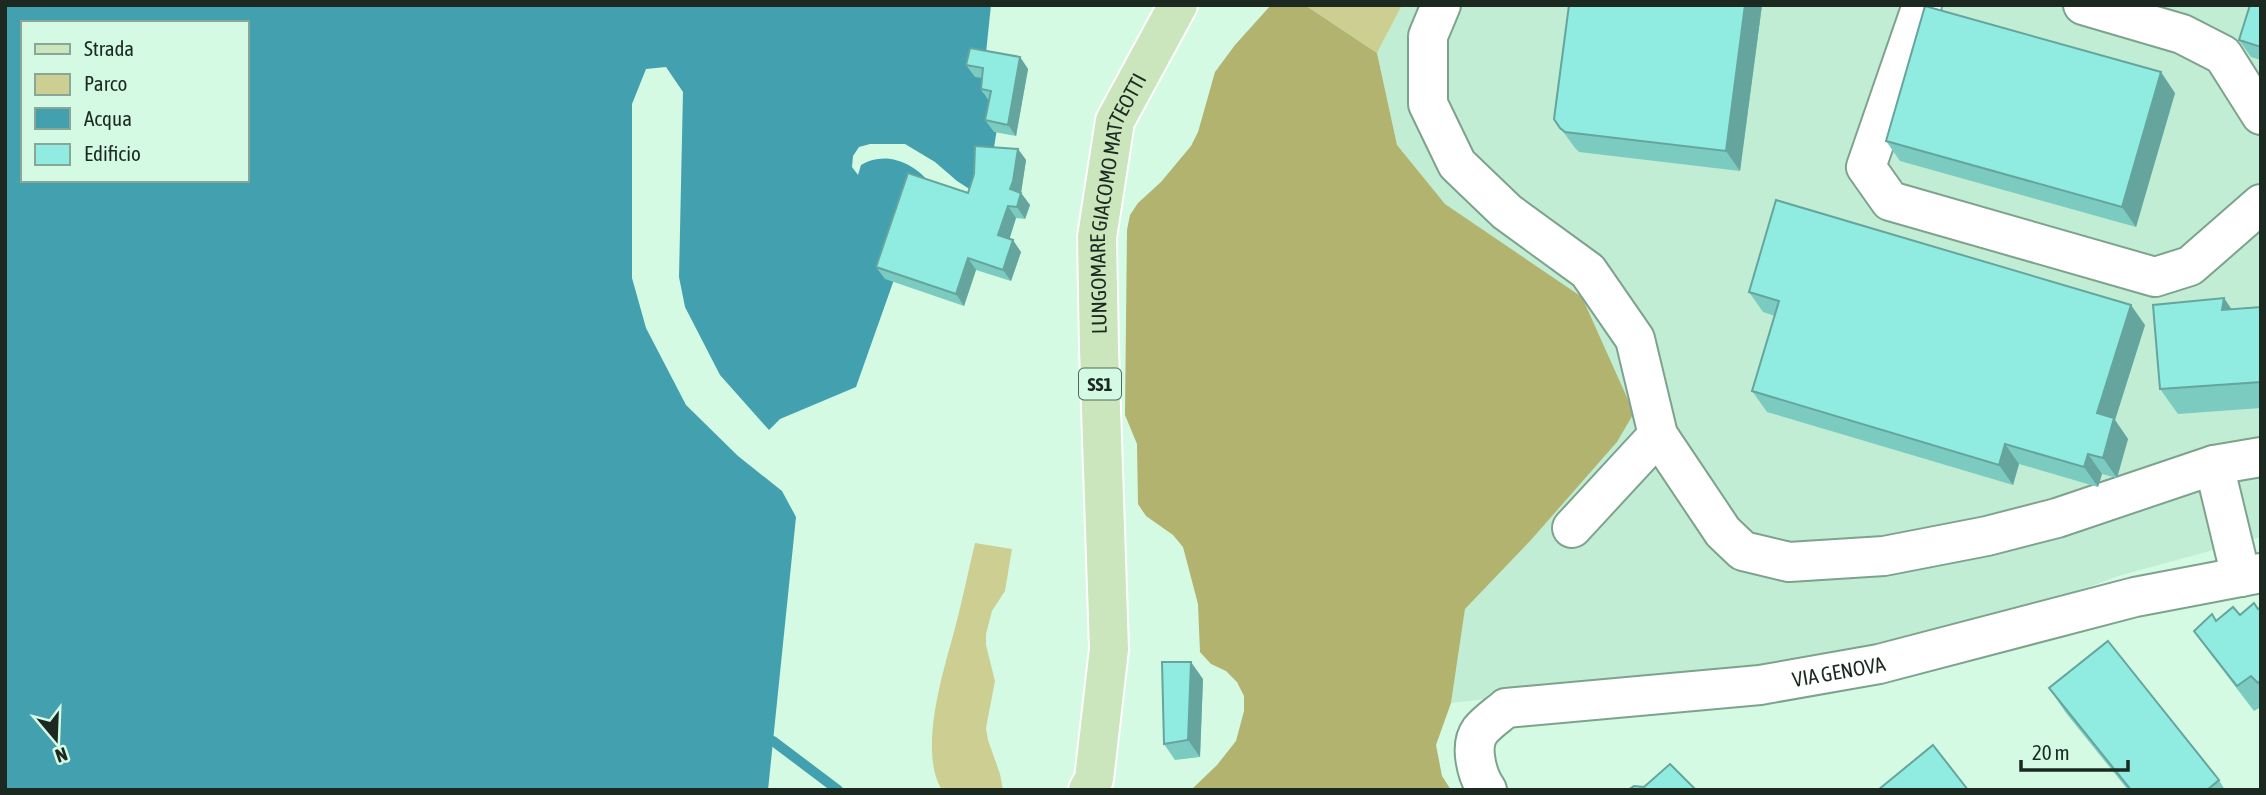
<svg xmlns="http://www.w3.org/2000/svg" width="2266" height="795" font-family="'Asap Condensed',sans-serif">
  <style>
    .built { fill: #c0edd4 }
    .green { fill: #cdcf92 }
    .forest { fill: #b1b36f }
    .water { fill: #42a0af; fill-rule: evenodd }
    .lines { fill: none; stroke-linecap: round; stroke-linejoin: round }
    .stream { stroke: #42a0af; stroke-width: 10 }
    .minor-casing { stroke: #7ea28d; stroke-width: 42 }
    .major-casing { stroke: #fff; stroke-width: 42 }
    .minor { stroke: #fff; stroke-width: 38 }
    .major { stroke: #cbe5bc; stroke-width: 38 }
    .wall { fill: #7ccbc1 }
    .shaded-wall { fill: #65a59d }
    .building { fill: #90ece0; stroke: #65a59d; stroke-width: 2 }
    .labels { text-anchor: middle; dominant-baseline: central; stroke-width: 5; stroke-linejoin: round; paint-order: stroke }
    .shield { fill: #d4fae4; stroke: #52685c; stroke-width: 2 }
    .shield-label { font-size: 19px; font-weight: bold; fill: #1b2921 }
    .street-label { font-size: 21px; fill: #1b2921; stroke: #d4fae4 }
  </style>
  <rect width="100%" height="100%" fill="#d4fae4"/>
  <polygon class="built" points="1402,5 2261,5 2261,537 2118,576 2081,590 1927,638 1853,656 1451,703 1465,609 1531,540 1617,442 1634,413 1582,297 1445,204 1397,145 1377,53"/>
  <g class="green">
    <polygon points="1305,5 1402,5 1377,53"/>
    <path d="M975,543L1012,549L1005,591L992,611L986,634V645L995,681L986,728L988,740L1000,774L1003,790H942C918,752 943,672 954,632C962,602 968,572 975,543Z"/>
  </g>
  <polygon class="forest" points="1271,5 1305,5 1377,53 1397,145 1445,204 1582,297 1634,413 1617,442 1531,540 1465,609 1451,703 1436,745 1442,776 1451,790 1191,790 1217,765 1236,741 1244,711 1244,696 1237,682 1226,671 1211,664 1200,652 1198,604 1183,547 1173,535 1146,516 1138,504 1137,444 1125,415 1127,230 1130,215 1138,203 1161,182 1191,146 1198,132 1215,72 1235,45"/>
  <path class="water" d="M5,5H991L982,91L1000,110L992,160L974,192L957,181L935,162L905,144H870L859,147L853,156L852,167L858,175L861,165C886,150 914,163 931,184L924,195L856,387L780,419L769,430L720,375L685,307L679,277L683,92L666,67L646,69L632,104V278L646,328L686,405L738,456L782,491L796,517L768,790H5ZM23,23H247V180H23Z"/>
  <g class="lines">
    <polyline class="stream" points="773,741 838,790"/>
    <defs>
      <g id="minor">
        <polyline points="1441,5 1428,36 1428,104 1457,164 1507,212 1588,271 1635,339 1658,435 1723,532 1743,551 1789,562 1884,556 1987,536 2057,518 2214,465 2241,577"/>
        <polyline points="1922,5 1866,167 1890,201 2155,277 2190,266 2261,204"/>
        <polyline points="2083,5 2182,34 2223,55 2261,115"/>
        <polyline points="2214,465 2261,457"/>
        <polyline points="1572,528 1658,435"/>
        <path id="s1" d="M1487,790C1477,776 1469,746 1480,731C1487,722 1498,715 1506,708L1760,685L1879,664L2135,597L2261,573"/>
      </g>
      <g id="major">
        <path id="s2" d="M1088,790L1094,779L1109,649L1099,348L1097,237L1115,121L1178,5"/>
      </g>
    </defs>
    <use href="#minor" class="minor-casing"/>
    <use href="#major" class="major-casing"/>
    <use href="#minor" class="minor"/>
    <use href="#major" class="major"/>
  </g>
  <g class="wall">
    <polygon points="1569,5 1762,5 1740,171 1579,152 1575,148 1554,119"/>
    <polygon points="2261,5 2261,60 2251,57 2239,40"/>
    <polygon points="1020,57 1028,69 1016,136 994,132 985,120 989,101 981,89 982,78 975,77 966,65"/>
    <polygon points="2175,93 2136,227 1900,161 1886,141"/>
    <polygon points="1018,149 1026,160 1021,193 1030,205 1025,219 1016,218 1009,239 1021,252 1011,281 976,270 964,306 885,279 876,267 968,193"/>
    <polygon points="1749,292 2145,325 2115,420 2128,439 2117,478 2102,474 2098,487 2019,464 2013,485 1767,412 1752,391 1775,316 1763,312"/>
    <polygon points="2261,307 2261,408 2178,414 2160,389 2232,310"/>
    <polygon points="2261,607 2261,707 2254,711 2212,656 2194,631 2217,620 2240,615"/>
    <polygon points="1203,679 1200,757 1175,760 1164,744"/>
    <polygon points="2049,688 2219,780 2225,790 2128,790 2066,713"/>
  </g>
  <g class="shaded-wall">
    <polygon points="1745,5 1762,5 1740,171 1726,151"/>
    <polygon points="1020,57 1028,69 1016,136 1008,125"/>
    <polygon points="2161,72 2175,93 2136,227 2122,207"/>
    <polygon points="1018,149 1026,160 1021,193 1030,205 1025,219 1017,207 1010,189"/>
    <polygon points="1008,206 1016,218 1007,247 998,235"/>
    <polygon points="1013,240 1021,252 1011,281 1003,270"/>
    <polygon points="968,258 976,270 964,306 956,294"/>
    <polygon points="2224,298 2241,323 2222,310"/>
    <polygon points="2131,305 2145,325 2115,420 2128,439 2117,478 2103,458 2097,413"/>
    <polygon points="2005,444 2019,464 2013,485 1999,465"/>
    <polygon points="2088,454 2102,474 2098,487 2084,467"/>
    <polygon points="1191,662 1203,679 1200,757 1188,740"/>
  </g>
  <g class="building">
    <polygon points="1569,5 1745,5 1726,151 1565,132 1560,128 1554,119"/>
    <polygon points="2250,5 2261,5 2261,47 2239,40"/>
    <polygon points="1925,6 2161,72 2122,207 1886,141"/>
    <polygon points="970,48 1020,57 1008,125 985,120 991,91 981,89 983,68 966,65"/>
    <polygon points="975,146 1018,149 1013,181 1010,189 1021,193 1017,207 1008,206 998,235 1013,240 1003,270 968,258 956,294 876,267 908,173 968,193 974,174"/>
    <polygon points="1776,200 2131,305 2097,413 2114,418 2103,458 2088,454 2084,467 2005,444 1999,465 1752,391 1779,301 1749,292"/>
    <polygon points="2224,298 2222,310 2261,307 2261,382 2160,389 2153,305"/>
    <polygon points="2254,603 2258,609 2261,607 2261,680 2258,683 2251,676 2237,686 2194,631 2212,614 2216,621 2233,607 2240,615"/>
    <polygon points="2108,641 2219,780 2207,790 2131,790 2049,688"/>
    <polygon points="1162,662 1191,662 1188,740 1164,744"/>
    <polygon points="1933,745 1968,790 1878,790"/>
    <polygon points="1670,764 1696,790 1628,790 1634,786 1644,787"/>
  </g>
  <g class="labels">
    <rect class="shield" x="1079" y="368.5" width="42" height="31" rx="5"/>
    <g class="shield-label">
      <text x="1100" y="384">SS1</text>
    </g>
    <g class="street-label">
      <text stroke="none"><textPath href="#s2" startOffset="592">LUNGOMARE GIACOMO MATTEOTTI</textPath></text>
      <text stroke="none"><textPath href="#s1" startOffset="432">VIA GENOVA</textPath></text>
    </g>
  </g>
  <rect width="2266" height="795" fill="none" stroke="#1b2921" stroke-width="14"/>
  <rect x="21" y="21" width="228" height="161" fill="#d4fae4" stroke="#8aa696" stroke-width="2"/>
  <rect x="35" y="44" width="35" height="10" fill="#cbe5bc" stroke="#8aa696" stroke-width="2"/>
  <text x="84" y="56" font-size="21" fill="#1b2921">Strada</text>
  <rect x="35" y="74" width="35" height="21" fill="#cdcf92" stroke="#8aa696" stroke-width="2"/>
  <text x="84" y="91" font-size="21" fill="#1b2921">Parco</text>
  <rect x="35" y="108" width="35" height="21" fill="#42a0af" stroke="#8aa696" stroke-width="2"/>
  <text x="84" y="126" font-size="21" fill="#1b2921">Acqua</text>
  <rect x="35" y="144" width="35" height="21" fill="#90ece0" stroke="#8aa696" stroke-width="2"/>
  <text x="84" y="161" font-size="21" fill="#1b2921">Edificio</text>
  <g transform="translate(56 739) rotate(161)" stroke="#d4fae4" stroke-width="5" paint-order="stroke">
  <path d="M0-5L12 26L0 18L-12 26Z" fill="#1b2921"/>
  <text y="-10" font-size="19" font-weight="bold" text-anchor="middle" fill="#1b2921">N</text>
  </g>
  <path d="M2021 760v10h107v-10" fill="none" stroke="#1b2921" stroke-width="3.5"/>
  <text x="2032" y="760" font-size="21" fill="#1b2921" stroke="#d4fae4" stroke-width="5" paint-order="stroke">20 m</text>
</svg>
